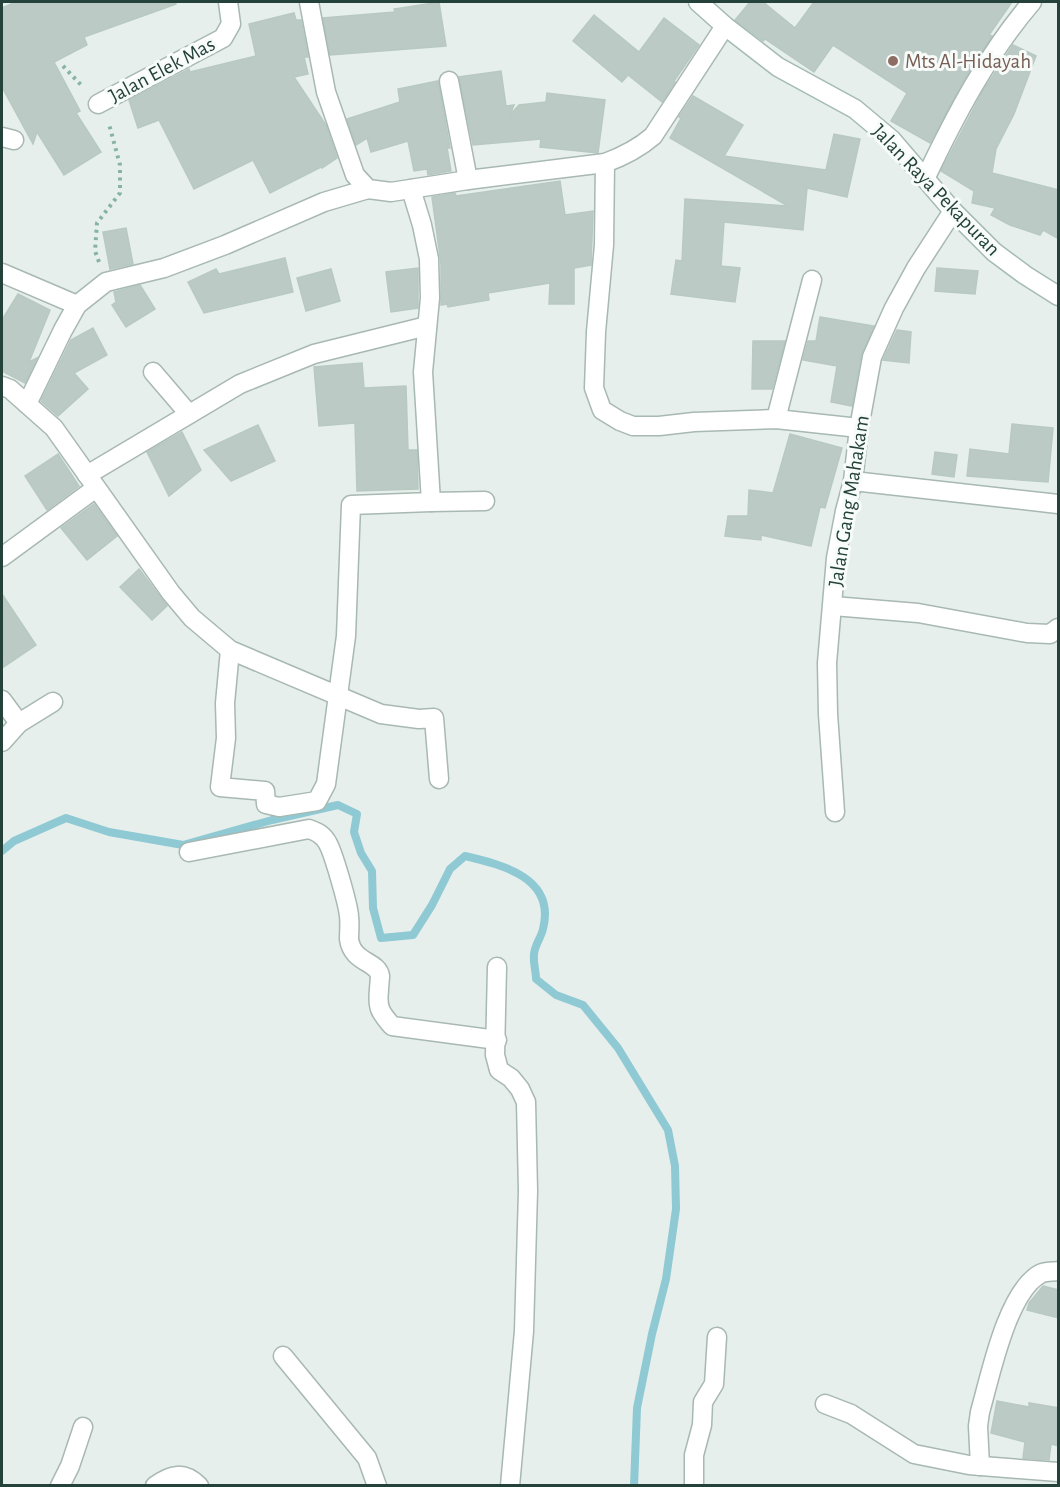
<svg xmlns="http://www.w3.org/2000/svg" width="1060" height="1487" font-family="'Alegreya Sans',sans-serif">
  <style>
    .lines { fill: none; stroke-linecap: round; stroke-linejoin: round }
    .stream { stroke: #8ec9d4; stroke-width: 8 }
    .building { fill: #bbcac4; stroke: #b8c9c2; stroke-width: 1.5 }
    .street-casing { stroke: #a8b8b2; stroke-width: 21 }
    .secondary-casing { stroke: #a4bbb3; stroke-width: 21 }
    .path { stroke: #86b3a5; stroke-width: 4; stroke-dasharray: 3 4.5; stroke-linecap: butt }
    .street { stroke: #fff; stroke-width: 18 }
    .secondary { stroke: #fff; stroke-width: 18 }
    .education-dot { fill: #8d6e63; stroke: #f7fbf9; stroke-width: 2 }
    .labels { text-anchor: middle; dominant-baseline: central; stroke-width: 6; stroke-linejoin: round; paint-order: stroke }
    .education-label { font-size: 21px; fill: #785e54; stroke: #f7fbf9; text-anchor: start }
    .street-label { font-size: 21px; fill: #24423a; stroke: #f7fbf9 }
  </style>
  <rect width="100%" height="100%" fill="#e6efeb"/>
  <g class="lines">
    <path class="stream" d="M2,851L14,841L66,818L109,832L183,845L272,820L338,805L357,814L354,832L361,853L372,871L373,908L381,938L413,935L432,905L450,869L465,856C503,865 556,878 543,929C541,938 534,946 534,955C533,963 536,971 536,979L556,995L583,1005L618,1048L668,1130L675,1166L676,1209L666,1279L652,1334L637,1408L634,1486"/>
  </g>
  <g class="building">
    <polygon points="16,2 175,2 176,4 84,37 87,45 54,62 80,111 76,113 101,152 64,175 37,132 33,144 2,87 2,8"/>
    <polygon points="439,2 446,46 330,55 323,18 395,12 394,9"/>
    <polygon points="750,2 763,2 795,28 814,2 1012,2 989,35 992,36 964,80 930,143 891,121 907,93 833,45 814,72 765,39 763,41 735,20"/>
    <polygon points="294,13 296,20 301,20 308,57 304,57 308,74 294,77 326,125 337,158 322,168 321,167 270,193 253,160 194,189 159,120 138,128 129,100 189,69 190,72 256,56 249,24"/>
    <polygon points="594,15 639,52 664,18 699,45 674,81 675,82 662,102 628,75 622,82 573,41"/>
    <polygon points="1013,45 1036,56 1014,114 996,149 992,173 1059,190 1059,239 1043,230 1040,235 1010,225 991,215 995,208 972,203 974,191 941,171 983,91"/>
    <polygon points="501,71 506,106 514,105 510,115 519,105 546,102 547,93 605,100 598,153 540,147 541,139 473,145 459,77"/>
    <polygon points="438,81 450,148 447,148 451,171 428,175 427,169 414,171 408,141 371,152 367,138 356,145 347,119 400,102 398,89"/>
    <polygon points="693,96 743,125 724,156 826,170 834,134 860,139 847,197 807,188 803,230 724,222 721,266 740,268 735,302 671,294 676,260 682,261 685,199 788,206 670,138 681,118 679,117"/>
    <polygon points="560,181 565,215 593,211 591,265 574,268 574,304 549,304 550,283 488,293 489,300 448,307 447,304 441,305 441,264 432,197 455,193 456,196"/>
    <polygon points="126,228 133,264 110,269 103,232"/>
    <polygon points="285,258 293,292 204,313 188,282 216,269 219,274"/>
    <polygon points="418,268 418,308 391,312 386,272"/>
    <polygon points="937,268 978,271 975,294 935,291"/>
    <polygon points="331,269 340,301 306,311 297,278"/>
    <polygon points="140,285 155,309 126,327 112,305 116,302 114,292"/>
    <polygon points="18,294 50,310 29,362 37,358 25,383 2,371 2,320"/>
    <polygon points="820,317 874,326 861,355 852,406 831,402 837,366 803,360 808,341 816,341"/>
    <polygon points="93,328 107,355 74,373 88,389 58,416 41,401 71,340"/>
    <polygon points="897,330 911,332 909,363 883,360"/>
    <polygon points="753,341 785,341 772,389 752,389"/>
    <polygon points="362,363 364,388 406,386 408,450 417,450 418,489 357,491 355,423 319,426 314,367"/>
    <polygon points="1012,424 1053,428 1048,482 967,476 970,449 1009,454"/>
    <polygon points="258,425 275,461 231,481 204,450"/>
    <polygon points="182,432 201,470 169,496 147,452"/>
    <polygon points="790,434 842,448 825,508 820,507 811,546 761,535 761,540 725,536 728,516 748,516 749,490 773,493"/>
    <polygon points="935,452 957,455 954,477 932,474"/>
    <polygon points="58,454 79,486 47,510 25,476"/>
    <polygon points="94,504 117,536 87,560 61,528"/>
    <polygon points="139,569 167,606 152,620 120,587"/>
    <polygon points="2,594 36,645 2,668"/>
    <polygon points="1043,1286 1059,1290 1059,1318 1027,1310 1029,1303"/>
    <polygon points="997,1401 1029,1407 1029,1403 1059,1408 1059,1446 1051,1444 1049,1460 1023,1458 1025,1442 991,1433"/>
  </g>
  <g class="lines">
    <defs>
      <g id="street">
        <path d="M309,2L326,92L355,175L368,189L391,192L468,180L605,163C624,156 638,149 653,136L725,26"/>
        <polyline points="449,81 468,180"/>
        <polyline points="98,104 223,38 231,24 228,2"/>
        <polyline points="2,137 14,140"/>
        <polyline points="605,163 604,245 596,332 594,388 602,410 620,421 633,426 659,426 694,422 776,419 859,428"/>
        <path d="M926,177C955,116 988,53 1032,2"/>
        <polyline points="2,273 77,305"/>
        <polyline points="153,372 189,414"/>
        <polyline points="2,386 10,389 54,428 171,593 192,618 230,650 381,714 419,719 434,718 439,779"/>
        <polyline points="27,404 63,330 77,305 106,282 164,268 225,245 324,202 368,189"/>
        <polyline points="776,419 812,280"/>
        <polyline points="87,475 240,384 314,354 427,326"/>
        <polyline points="853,481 1058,504"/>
        <polyline points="431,502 485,501"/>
        <polyline points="2,557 96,488"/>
        <polyline points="833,606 918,613 1027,633 1050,634 1058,628"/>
        <polyline points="230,650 225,703 226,738 220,787 265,791 266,804 279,807 317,801 326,784 346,636 351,505 431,502 423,372 430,298 429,259 422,225 411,189"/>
        <polyline points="2,700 19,723"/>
        <polyline points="2,742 19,723 53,702"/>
        <polyline points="835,812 828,714 827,663 836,558 845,511 853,481 859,428 872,357 894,308 916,268 953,211"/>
        <path d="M189,852L309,829C317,832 322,834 327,842C333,851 348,904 349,916C350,924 349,932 349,939C352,963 378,961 380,976C380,980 379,986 379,990C377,1008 380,1012 392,1026L497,1040"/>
        <polyline points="497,967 495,1055 499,1070 511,1078 520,1089 526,1102 528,1191 524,1331 510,1486"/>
        <polyline points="283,1356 367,1458 377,1486"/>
        <polyline points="825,1404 851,1414 914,1454 969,1465 1058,1472"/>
        <path d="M980,1466L978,1426L980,1412C990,1377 1007,1292 1040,1274C1045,1271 1053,1272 1058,1271"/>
        <polyline points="60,1486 70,1466 83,1427"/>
        <path d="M155,1486C171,1474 184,1471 199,1486"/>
        <polyline points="694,1486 694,1455 702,1425 703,1402 714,1384 717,1337"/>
      </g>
      <polyline id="secondary" points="698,2 725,26 778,67 855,109 892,140 953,211 994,252 1025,275 1058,296"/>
    </defs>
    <use href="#street" class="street-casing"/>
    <use href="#secondary" class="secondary-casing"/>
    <g class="path">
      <polyline points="63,66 83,87"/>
      <polyline points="99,262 95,251 97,223 120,193 120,165 109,124"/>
    </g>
    <use href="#street" class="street"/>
    <use href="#secondary" class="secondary"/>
  </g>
  <circle class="education-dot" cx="893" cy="61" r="6"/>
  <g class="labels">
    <g class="education-label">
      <text x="905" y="61">Mts Al-Hidayah</text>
    </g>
    <g class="street-label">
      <text transform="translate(162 70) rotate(-28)">Jalan Elek Mas</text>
      <text transform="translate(936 190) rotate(46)">Jalan Raya Pekapuran</text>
      <text transform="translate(849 501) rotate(-81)">Jalan Gang Mahakam</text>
    </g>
  </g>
  <rect width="1060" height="1487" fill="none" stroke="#24423a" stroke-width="6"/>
</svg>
